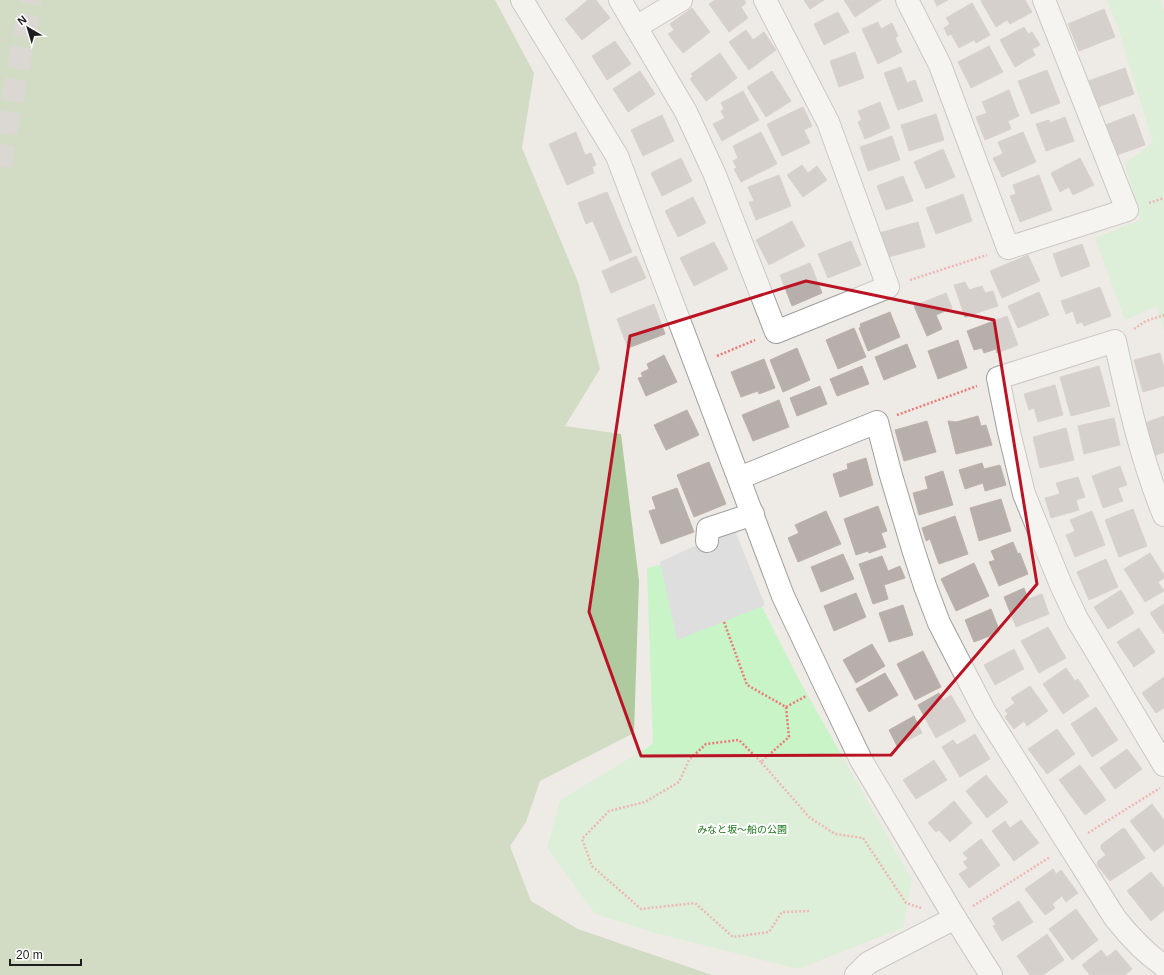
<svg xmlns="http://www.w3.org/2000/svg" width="1164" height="975" font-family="Arial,'Noto Sans JP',sans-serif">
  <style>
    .forest { fill: #afca9e }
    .park { fill: #c8f4c7 }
    .parking { fill: #dedede }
    .building { fill: #b7afab; stroke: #bfb1a9 }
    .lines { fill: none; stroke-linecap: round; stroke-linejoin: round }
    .minor-tunnel { stroke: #c4c2be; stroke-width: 22; stroke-dasharray: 22 11; stroke-linecap: butt }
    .minor-casing { stroke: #9f9f9f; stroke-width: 24 }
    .path { stroke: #ed7978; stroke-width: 2.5; stroke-dasharray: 2 2; stroke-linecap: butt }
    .minor { stroke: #fff; stroke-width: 22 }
    .marked { fill: none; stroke: #ba1324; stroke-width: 3; stroke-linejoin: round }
    .labels { text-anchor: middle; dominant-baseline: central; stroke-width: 4; stroke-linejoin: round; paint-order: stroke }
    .park-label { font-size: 10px; fill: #187316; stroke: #fff }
  </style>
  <rect width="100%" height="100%" fill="#eeebe6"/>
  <polygon class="forest" points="0,0 495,0 534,73 522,148 578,282 600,369 565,426 621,434 639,581 634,733 540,781 526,822 510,846 531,901 578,929 712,975 0,975"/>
  <g class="park">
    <polygon points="1107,0 1160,0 1164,12 1164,331 1157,306 1125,320 1095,238 1140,220 1125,163 1153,143 1118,28"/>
    <polygon points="732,548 798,678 912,880 903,928 798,969 659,934 595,914 547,848 560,800 653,744 647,568"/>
  </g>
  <polygon class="parking" points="734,528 765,605 677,640 660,562"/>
  <g class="building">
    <polygon points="588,0 596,0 610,18 582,40 565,19"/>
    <polygon points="715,0 744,0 746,3 741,7 748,18 729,32 709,4"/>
    <polygon points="804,0 824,0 810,9"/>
    <polygon points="844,0 881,0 855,17"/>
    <polygon points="934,0 948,0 937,6"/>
    <polygon points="983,0 1025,0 1032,12 1010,24 1007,20 996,27 981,1"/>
    <polygon points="972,3 990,35 976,43 974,40 959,48 951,34 948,36 944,28 950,24 946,18"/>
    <polygon points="692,8 710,32 683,53 668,34 674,30 670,24"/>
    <polygon points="1104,9 1115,37 1079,51 1068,24"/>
    <polygon points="838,12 849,32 824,45 814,24"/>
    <polygon points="878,22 881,29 892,23 898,36 895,38 902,52 878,64 862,29"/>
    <polygon points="1024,27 1028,34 1032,32 1040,45 1032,49 1035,55 1015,67 1000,40"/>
    <polygon points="746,30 753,40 764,32 776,50 749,70 729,42"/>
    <polygon points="615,41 631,64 607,80 592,56"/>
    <polygon points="989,46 1003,72 971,88 958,62"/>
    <polygon points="855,52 864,78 839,87 830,61"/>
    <polygon points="720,53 737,78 706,101 690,79 693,76 691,74"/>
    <polygon points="901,67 907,83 915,80 923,101 898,110 884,73"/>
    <polygon points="1125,68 1134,94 1098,107 1088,81"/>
    <polygon points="1047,70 1060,103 1031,114 1018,81"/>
    <polygon points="640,71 655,94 628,112 613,89"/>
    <polygon points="772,71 791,101 766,117 747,87"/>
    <polygon points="1009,90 1019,116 1008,121 1011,129 985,140 976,117 987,113 982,102"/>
    <polygon points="743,91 759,120 722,141 713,124 725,118 721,111 724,109 721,103"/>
    <polygon points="880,102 890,128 865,139 858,122 862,120 858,111"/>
    <polygon points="803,107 812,126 804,130 810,143 782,156 767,124"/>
    <polygon points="936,114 944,140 909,151 901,125"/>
    <polygon points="1134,114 1145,145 1114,156 1103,126"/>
    <polygon points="662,115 674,141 643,156 631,130"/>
    <polygon points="1065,117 1074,141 1046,151 1036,124 1049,120 1050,123"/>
    <polygon points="576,132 585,155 591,153 596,165 592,167 594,173 567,185 549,144"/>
    <polygon points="761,132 777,164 741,182 734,169 737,168 733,161 738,158 733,146"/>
    <polygon points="1023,132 1036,162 1002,177 993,158 1003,154 998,142"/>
    <polygon points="892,136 900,160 868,171 860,147"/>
    <polygon points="943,149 955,177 926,189 914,162"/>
    <polygon points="681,158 692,181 662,196 651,173"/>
    <polygon points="1080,158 1094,185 1073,195 1069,187 1060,192 1051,173"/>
    <polygon points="802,165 808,173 817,166 827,180 803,197 787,175"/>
    <polygon points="779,175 791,206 756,220 749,202 754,201 748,187"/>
    <polygon points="1039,175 1052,210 1020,222 1010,196 1016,194 1013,185"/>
    <polygon points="903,176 913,201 886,210 877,186"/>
    <polygon points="607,192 632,252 610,261 593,221 586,224 578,203"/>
    <polygon points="963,194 972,221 936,234 926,208"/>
    <polygon points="693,197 706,223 678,237 665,211"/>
    <polygon points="792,221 805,246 769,265 756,240"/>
    <polygon points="918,222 925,247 885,258 879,233"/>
    <polygon points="851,241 861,265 828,278 818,254"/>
    <polygon points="714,242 728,269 694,286 680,258"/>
    <polygon points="1082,244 1090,266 1061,277 1053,254"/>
    <polygon points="1028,255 1040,281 1002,298 990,271"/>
    <polygon points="636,256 646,278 611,293 602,271"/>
    <polygon points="810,263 822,293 792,306 780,275"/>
    <polygon points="965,282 969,290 982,286 985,293 993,291 998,306 965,317 954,285"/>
    <polygon points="1100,287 1111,316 1084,326 1082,322 1077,324 1073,311 1066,314 1061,301"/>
    <polygon points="1039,292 1049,315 1018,328 1008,306"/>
    <polygon points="946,293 952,308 936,315 942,329 927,336 914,306"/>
    <polygon points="654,304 665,334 628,348 617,319"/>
    <polygon points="890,312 900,337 868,351 859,328 861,327 860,324"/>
    <polygon points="1007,316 1018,345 997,353 996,349 984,353 982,348 974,350 967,331"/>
    <polygon points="854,328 866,357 838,369 826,340"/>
    <polygon points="958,340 967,368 938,379 928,351"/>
    <polygon points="907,344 916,367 884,380 875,357"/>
    <polygon points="797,348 810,380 783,392 770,360"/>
    <polygon points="1160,353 1164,368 1164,386 1143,392 1134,360"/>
    <polygon points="664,355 677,382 646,396 638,378 643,377 641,373 649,369 647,364"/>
    <polygon points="764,359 775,388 759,394 758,391 741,397 731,372"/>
    <polygon points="862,366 869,384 837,396 830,379"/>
    <polygon points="1099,366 1110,406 1071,416 1060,377"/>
    <polygon points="1055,385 1063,415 1038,422 1034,408 1029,410 1024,394"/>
    <polygon points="820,386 827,404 797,416 790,398"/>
    <polygon points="779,400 789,427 753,441 742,415"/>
    <polygon points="687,410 699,435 666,450 654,425"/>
    <polygon points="978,416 981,426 986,425 992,445 956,454 948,421 956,422"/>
    <polygon points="1164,416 1164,452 1154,456 1142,424"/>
    <polygon points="1114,418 1120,445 1084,454 1078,426"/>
    <polygon points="927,421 936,452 904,461 895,430"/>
    <polygon points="1066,428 1074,460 1040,468 1033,437"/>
    <polygon points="866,458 873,485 840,497 833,474 848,469 847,464"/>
    <polygon points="709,462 726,504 694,517 677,475"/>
    <polygon points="982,463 984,469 1000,465 1006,485 985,491 983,483 965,489 959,470"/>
    <polygon points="1120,466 1127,485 1118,488 1123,501 1103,508 1092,476"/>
    <polygon points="943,471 953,505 919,515 913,493 928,489 925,477"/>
    <polygon points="1078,477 1085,497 1076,500 1079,510 1051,518 1045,498 1060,494 1056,483"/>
    <polygon points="677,488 694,532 661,544 649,511 656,509 652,497"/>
    <polygon points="1001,499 1011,531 979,541 970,508"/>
    <polygon points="878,506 887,531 881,533 886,547 869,553 868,551 856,555 844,519"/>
    <polygon points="1133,509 1147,546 1119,557 1105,520"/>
    <polygon points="826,511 841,544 798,562 788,538 799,533 795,525"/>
    <polygon points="1092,511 1105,545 1075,557 1066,535 1075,531 1070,520"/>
    <polygon points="955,516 968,554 939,564 930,539 926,541 922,528"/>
    <polygon points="1013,542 1018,554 1020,553 1028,574 999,586 989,562 995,560 991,551"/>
    <polygon points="1150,553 1164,575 1164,578 1158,582 1164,591 1145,602 1124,569"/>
    <polygon points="843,554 854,579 821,592 811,567"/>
    <polygon points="882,556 888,571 900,566 905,578 884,585 888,599 873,604 859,564"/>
    <polygon points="1106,559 1118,587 1089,600 1077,572"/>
    <polygon points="974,563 989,596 956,611 941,579"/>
    <polygon points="1024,588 1028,599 1042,594 1049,614 1016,627 1004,597"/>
    <polygon points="1121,590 1134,613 1108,629 1094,607"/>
    <polygon points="856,593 866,617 834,631 824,606"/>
    <polygon points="1164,604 1164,634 1150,613"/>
    <polygon points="903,605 913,635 889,642 879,613"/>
    <polygon points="991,609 1000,632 974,642 965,620"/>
    <polygon points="1048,627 1066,658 1039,673 1021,641"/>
    <polygon points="1139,628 1155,652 1134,667 1117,642"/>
    <polygon points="872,644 885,666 856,683 843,660"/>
    <polygon points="1014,649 1024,669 995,685 984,665"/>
    <polygon points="923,651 941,687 915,700 897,664"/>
    <polygon points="1066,668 1075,681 1078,679 1089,696 1063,714 1043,684"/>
    <polygon points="885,673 898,695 869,712 856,689"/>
    <polygon points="1164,677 1164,708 1156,713 1142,693"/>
    <polygon points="1030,686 1048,711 1027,726 1024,721 1014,729 1005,717 1008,714 1005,710 1015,703 1011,698"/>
    <polygon points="939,693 943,700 951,695 966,721 936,738 918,705"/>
    <polygon points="1096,707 1118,740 1092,757 1071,724"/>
    <polygon points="914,716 922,733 897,746 889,730"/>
    <polygon points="1057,729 1075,754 1047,774 1028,749"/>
    <polygon points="975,734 990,759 960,777 942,747 953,740 957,745"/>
    <polygon points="1127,749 1142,769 1115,789 1100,768"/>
    <polygon points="934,760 947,780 916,799 903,780"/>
    <polygon points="1080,765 1106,800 1085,815 1059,780"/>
    <polygon points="986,775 1008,802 987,818 966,791"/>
    <polygon points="954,801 972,823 950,842 939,830 936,832 928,823"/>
    <polygon points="1152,804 1164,820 1164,844 1154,852 1130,821"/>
    <polygon points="1021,820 1039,843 1014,861 992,831 1005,821 1010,828"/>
    <polygon points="1123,828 1125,829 1145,858 1110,881 1097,865 1098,861 1106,855 1101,849 1101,845"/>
    <polygon points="981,839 1000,865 969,888 959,874 968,868 963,862 968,859 963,853"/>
    <polygon points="1053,869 1056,874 1061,870 1078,893 1066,902 1062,896 1052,904 1055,908 1045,915 1025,889"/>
    <polygon points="1151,872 1164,888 1164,910 1151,921 1127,891"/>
    <polygon points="1019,901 1033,922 1002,941 993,926 996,925 992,918"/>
    <polygon points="1076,909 1098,940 1072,960 1049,929"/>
    <polygon points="1047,934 1064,960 1043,975 1030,975 1017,956"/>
    <polygon points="1101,950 1107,957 1116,950 1132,969 1125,975 1090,975 1082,965"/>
  </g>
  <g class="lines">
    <polyline class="minor-tunnel" points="0,166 31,0"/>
    <defs>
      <g id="minor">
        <polyline points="522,0 617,156 783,596 825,685 861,760 955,918 991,975"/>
        <polyline points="620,0 686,112 715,175 776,332 888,287 828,122 765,0"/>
        <polyline points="907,0 940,65 1008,248 1127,210 1044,0"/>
        <polyline points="636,27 681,0"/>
        <path d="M739,478L877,422L890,472L913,549L925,586L939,623L985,712L1115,918C1130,937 1145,953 1164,966"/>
        <path d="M1164,515C1141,459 1128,400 1115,341L998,378L1009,432L1024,494L1061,585L1077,619L1164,765"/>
        <polyline points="707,541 708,529 753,514"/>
        <polyline points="856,975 868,963 955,918"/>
      </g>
    </defs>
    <use href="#minor" class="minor-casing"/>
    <g class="path">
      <polyline points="1149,203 1164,198"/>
      <polyline points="910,280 987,255"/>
      <polyline points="1134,329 1146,321 1164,315"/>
      <polyline points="717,356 755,340"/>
      <polyline points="897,415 977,386"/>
      <polyline points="724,622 747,685 786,707 789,737 761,762 809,817 835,834 863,838 906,903 921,908"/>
      <polyline points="786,707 806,696"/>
      <polyline points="761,762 739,740 706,744 689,760 679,782 645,802 609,811 582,839 592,866 641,909 695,903 733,937 769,932 782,912 809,911"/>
      <polyline points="1088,833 1160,788"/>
      <polyline points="973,906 1050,857"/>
    </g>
    <use href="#minor" class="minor"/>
  </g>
  <path d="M0 0H1164V975H0ZM806,281L994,320L1037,584L891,755L641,756L589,612L630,336Z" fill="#eeebe6" fill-opacity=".55" fill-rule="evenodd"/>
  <path class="marked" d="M806,281L994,320L1037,584L891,755L641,756L589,612L630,336Z"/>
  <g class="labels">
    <g class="park-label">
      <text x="742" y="829">みなと坂〜船の公園</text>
    </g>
  </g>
  <g transform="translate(28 28) rotate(322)" stroke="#ffffff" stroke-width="3" paint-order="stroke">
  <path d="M0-3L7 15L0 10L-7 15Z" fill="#1e1e1e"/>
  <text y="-6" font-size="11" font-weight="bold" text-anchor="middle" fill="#1e1e1e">N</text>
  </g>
  <path d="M10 959v6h71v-6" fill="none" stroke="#1e1e1e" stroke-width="2"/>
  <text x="16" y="959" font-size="12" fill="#1e1e1e" stroke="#ffffff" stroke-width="3" paint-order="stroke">20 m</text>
</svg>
